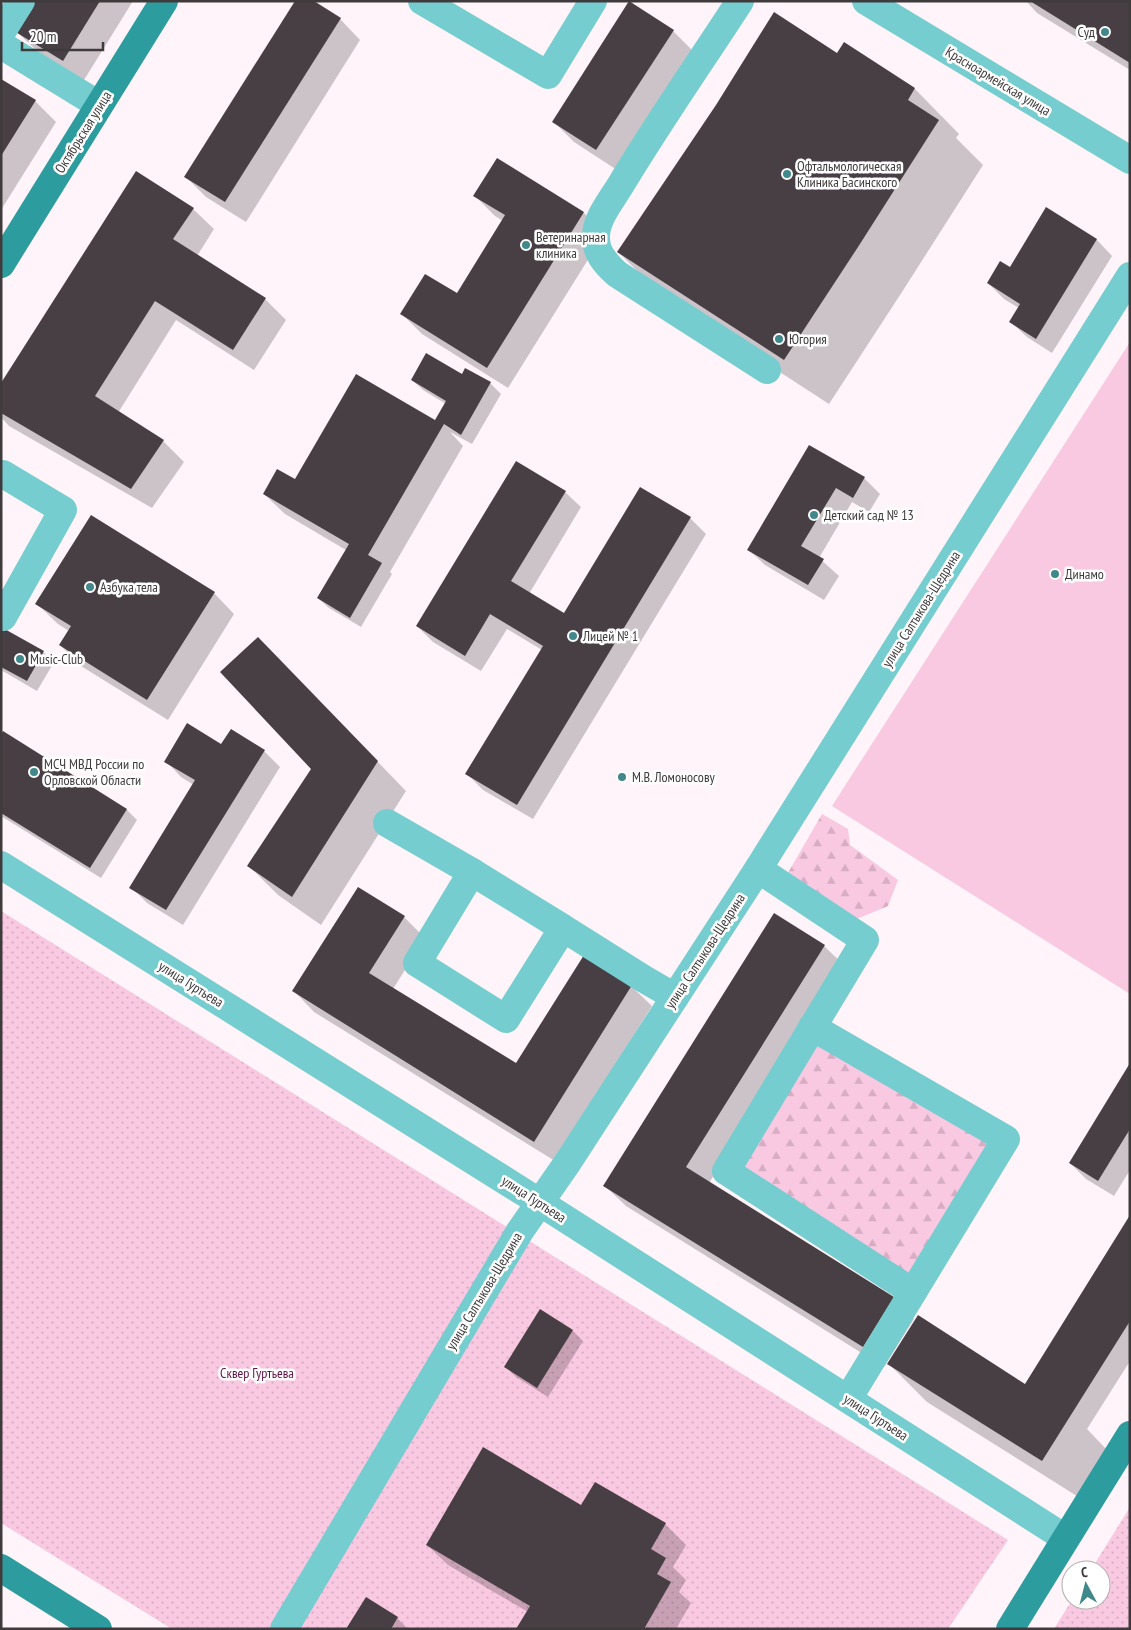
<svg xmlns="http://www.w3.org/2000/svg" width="1131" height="1630" font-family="'PT Sans Narrow',sans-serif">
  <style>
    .green { fill: #f9c8e1 }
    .forest { fill: url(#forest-firs) }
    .park { fill: url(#park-dots) }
    .shadow { fill: #0003 }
    .building { fill: #483f44 }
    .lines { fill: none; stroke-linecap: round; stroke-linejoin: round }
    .minor { stroke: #75cdd0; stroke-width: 28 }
    .major { stroke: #2c9c9f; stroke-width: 28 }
    .poi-dot { fill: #40888b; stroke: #fff; stroke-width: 2 }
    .labels { text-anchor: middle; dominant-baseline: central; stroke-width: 5; stroke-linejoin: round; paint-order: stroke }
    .poi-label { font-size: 14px; fill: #3f3b3d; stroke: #fff; text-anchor: start }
    .street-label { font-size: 14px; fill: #3f3b3d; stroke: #fff }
    .park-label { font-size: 14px; fill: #671549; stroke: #fff }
  </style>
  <defs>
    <pattern id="forest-firs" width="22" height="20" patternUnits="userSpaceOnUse" patternTransform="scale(1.25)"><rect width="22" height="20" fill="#f9c8e1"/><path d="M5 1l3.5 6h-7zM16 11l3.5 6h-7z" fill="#d6adc2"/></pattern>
    <pattern id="park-dots" width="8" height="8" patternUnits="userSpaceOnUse" patternTransform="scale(1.25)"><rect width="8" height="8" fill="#f9c8e1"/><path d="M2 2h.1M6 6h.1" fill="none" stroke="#d6adc2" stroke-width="1.8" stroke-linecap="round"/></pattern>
  </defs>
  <rect width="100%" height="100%" fill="#fef4f9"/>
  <polygon class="green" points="1130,342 1130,994 832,806"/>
  <g class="forest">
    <polygon points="822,814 848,829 850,845 898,880 888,906 852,921 785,878"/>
    <polygon points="813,1036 995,1140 913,1278 739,1167"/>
  </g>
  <g class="park">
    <polygon points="1,911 1008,1540 948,1629 172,1629 1,1523"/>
    <polygon points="1130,1507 1130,1629 1054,1629 1072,1600 1101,1600 1101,1570 1091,1570"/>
  </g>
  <g class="shadow">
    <polygon points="34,1 133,1 84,80 37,51 16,31"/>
    <polygon points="1026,1 1130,1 1130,70 1037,13"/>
    <polygon points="340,19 360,40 246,222 206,197 186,177"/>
    <polygon points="673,31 694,52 617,170 574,142 553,121"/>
    <polygon points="844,43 915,89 959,134 956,138 983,165 902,292 829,404 663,296 618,252 717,105 837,55"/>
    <polygon points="1,81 35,101 56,122 1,210"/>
    <polygon points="497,160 584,213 604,234 508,388 422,334 402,314 457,295 503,221 495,216 475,196"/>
    <polygon points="193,209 214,229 197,256 265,299 286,320 254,370 176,320 118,413 163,441 184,462 152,508 9,426 1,417 1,385"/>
    <polygon points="1047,209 1097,240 1112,256 1052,353 1027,337 1011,322 1019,308 1004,299 988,283 1010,269"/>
    <polygon points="466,369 490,383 501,394 472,444 450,432 463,446 390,572 392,574 361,627 329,608 318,598 346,550 285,514 264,494 440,424 446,404 423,390 412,380 462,375"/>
    <polygon points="809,446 864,478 880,494 869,512 852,502 819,558 839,576 824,600 765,565 749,550"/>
    <polygon points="565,492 581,507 529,594 564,615 690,518 706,534 533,819 483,790 467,774 542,650 507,629 481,671 433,642 417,626"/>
    <polygon points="214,593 234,614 168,720 81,666 60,645 69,631 58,624 37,604"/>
    <polygon points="2,629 43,652 54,662 37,691 1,670"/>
    <polygon points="287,668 406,791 321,925 278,895 249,866 313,769"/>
    <polygon points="4,733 127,810 137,820 101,878 1,816 1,737"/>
    <polygon points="222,746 264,751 280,767 183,925 147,903 131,887 194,785 181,777 166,761"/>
    <polygon points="404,917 425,938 393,989 516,1065 631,986 652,1006 555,1161 314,1012 294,991"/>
    <polygon points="824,946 845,966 709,1183 894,1298 914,1319 884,1367 626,1206 605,1186"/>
    <polygon points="1130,1065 1130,1170 1114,1196 1086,1179 1070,1163"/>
    <polygon points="1130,1217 1130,1361 1087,1429 1109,1452 1080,1498 927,1402 889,1364 1025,1385"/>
    <polygon points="573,1331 583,1341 548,1397 516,1377 506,1367"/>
    <polygon points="596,1483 665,1524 686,1545 673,1567 686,1580 679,1592 691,1603 676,1629 518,1629 528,1612 448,1565 427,1545 582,1506"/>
    <polygon points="397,1618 408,1629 347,1629"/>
  </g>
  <g class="building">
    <polygon points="33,1 100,1 63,61 14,31"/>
    <polygon points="295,1 314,1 341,18 225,202 184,177"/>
    <polygon points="629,1 674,30 596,150 552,122"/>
    <polygon points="1030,1 1130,1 1130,63"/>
    <polygon points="774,12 837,53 844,42 915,88 908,100 939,120 858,247 784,360 617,252 716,105"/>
    <polygon points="1,79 36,100 1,156"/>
    <polygon points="497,158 584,212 487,368 400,314 425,274 457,293 505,215 473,196"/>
    <polygon points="136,171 194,208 173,239 266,298 233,350 155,301 95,396 164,440 131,489 1,413 1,383"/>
    <polygon points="1046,207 1097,239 1036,339 1009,322 1020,304 987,283 1000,261 1010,267"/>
    <polygon points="426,353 462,374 465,368 491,382 461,435 444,424 368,555 382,563 350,618 317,598 349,544 263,494 277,469 295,479 356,374 435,420 446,401 411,380"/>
    <polygon points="809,445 865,477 853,498 836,488 801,546 824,559 808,585 747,550"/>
    <polygon points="516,461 566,491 511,581 564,613 640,487 691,517 517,805 465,774 543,646 490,614 465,656 416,626"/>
    <polygon points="91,515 215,592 147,700 59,645 71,626 35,604"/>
    <polygon points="1,627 44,651 27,681 1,667"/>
    <polygon points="258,637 378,761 292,897 247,866 311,769 220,672"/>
    <polygon points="187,723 221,744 231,729 265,750 166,910 129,888 195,780 164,762"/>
    <polygon points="3,731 127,809 90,868 1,813 1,734"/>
    <polygon points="358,887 405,916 369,973 516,1063 584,955 632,985 534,1142 292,991"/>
    <polygon points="774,913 825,945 686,1167 894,1297 863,1347 603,1186"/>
    <polygon points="1130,1063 1130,1129 1098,1181 1069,1163"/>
    <polygon points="1130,1215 1130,1321 1042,1461 887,1364 918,1315 1025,1384"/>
    <polygon points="540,1309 573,1330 537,1388 504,1367"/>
    <polygon points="483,1447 581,1505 595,1482 666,1523 651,1549 666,1558 657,1574 671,1582 644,1629 516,1629 530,1606 426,1545"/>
    <polygon points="366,1597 398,1617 391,1629 346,1629"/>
  </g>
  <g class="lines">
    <g class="minor">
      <polyline points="422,1 548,75 593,1"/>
      <path d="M740,1C701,61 660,120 623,181C614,197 597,216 596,235C595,252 605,263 617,274L767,370"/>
      <polyline points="866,1 1130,160"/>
      <polyline points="1,33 21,1"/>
      <polyline points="1,45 99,105"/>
      <polyline points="3,474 63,510 3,617"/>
      <polyline points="387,823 472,872"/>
      <polyline points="1,865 525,1193 1065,1538"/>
      <polyline points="758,869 865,940 726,1171 913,1292 848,1399"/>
      <polyline points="563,928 472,872 417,963 506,1019 563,928 644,979 675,997"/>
      <polyline points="812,1027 1006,1139 913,1292"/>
      <polyline points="284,1629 520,1231 568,1162 758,869 1130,276"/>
    </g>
    <g class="major">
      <polyline points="1,264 164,1"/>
      <polyline points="1,1568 98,1629"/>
      <polyline points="1010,1629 1130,1435"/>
    </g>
  </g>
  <g class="poi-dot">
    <circle cx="1105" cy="32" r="5"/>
    <circle cx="787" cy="174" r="5"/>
    <circle cx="526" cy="245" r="5"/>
    <circle cx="779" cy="339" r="5"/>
    <circle cx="814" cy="515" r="5"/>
    <circle cx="1055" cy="574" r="5"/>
    <circle cx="90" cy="587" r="5"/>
    <circle cx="573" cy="636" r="5"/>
    <circle cx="20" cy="659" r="5"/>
    <circle cx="34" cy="772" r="5"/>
    <circle cx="622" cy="777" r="5"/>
  </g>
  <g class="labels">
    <g class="poi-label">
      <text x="1095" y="32" text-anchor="end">Суд</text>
      <text x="797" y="166">Офтальмологическая<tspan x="797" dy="16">Клиника Басинского</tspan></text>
      <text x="536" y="237">Ветеринарная<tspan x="536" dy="16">клиника</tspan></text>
      <text x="789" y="339">Югория</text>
      <text x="824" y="515">Детский сад № 13</text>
      <text x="1065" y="574">Динамо</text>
      <text x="100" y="587">Азбука тела</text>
      <text x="583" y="636">Лицей № 1</text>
      <text x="30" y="659">Music-Club</text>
      <text x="44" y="764">МСЧ МВД России по<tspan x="44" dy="16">Орловской Области</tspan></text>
      <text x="632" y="777">М.В. Ломоносову</text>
    </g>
    <g class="street-label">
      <text transform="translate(998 81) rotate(31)">Красноармейская улица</text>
      <text transform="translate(83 132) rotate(-58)">Октябрьская улица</text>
      <text transform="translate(921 609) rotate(-58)">улица Салтыкова-Щедрина</text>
      <text transform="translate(705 951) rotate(-57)">улица Салтыкова-Щедрина</text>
      <text transform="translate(191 984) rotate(32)">улица Гуртьева</text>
      <text transform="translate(534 1199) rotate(33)">улица Гуртьева</text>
      <text transform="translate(484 1291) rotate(-59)">улица Салтыкова-Щедрина</text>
      <text transform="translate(876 1417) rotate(33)">улица Гуртьева</text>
    </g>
    <g class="park-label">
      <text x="257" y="1373">Сквер Гуртьева</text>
    </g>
  </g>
  <rect width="1131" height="1630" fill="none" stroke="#3f3b3d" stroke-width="5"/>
  <g transform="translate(1086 1585) rotate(353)"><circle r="24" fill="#ffffff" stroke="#b2b1b1"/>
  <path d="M0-4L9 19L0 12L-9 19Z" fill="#40888b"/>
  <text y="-8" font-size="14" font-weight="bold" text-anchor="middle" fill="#3f3b3d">С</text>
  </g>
  <path d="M22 42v8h81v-8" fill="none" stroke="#3f3b3d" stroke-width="2.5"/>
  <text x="30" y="42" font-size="15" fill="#3f3b3d" stroke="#ffffff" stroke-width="4" paint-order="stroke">20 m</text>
</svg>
